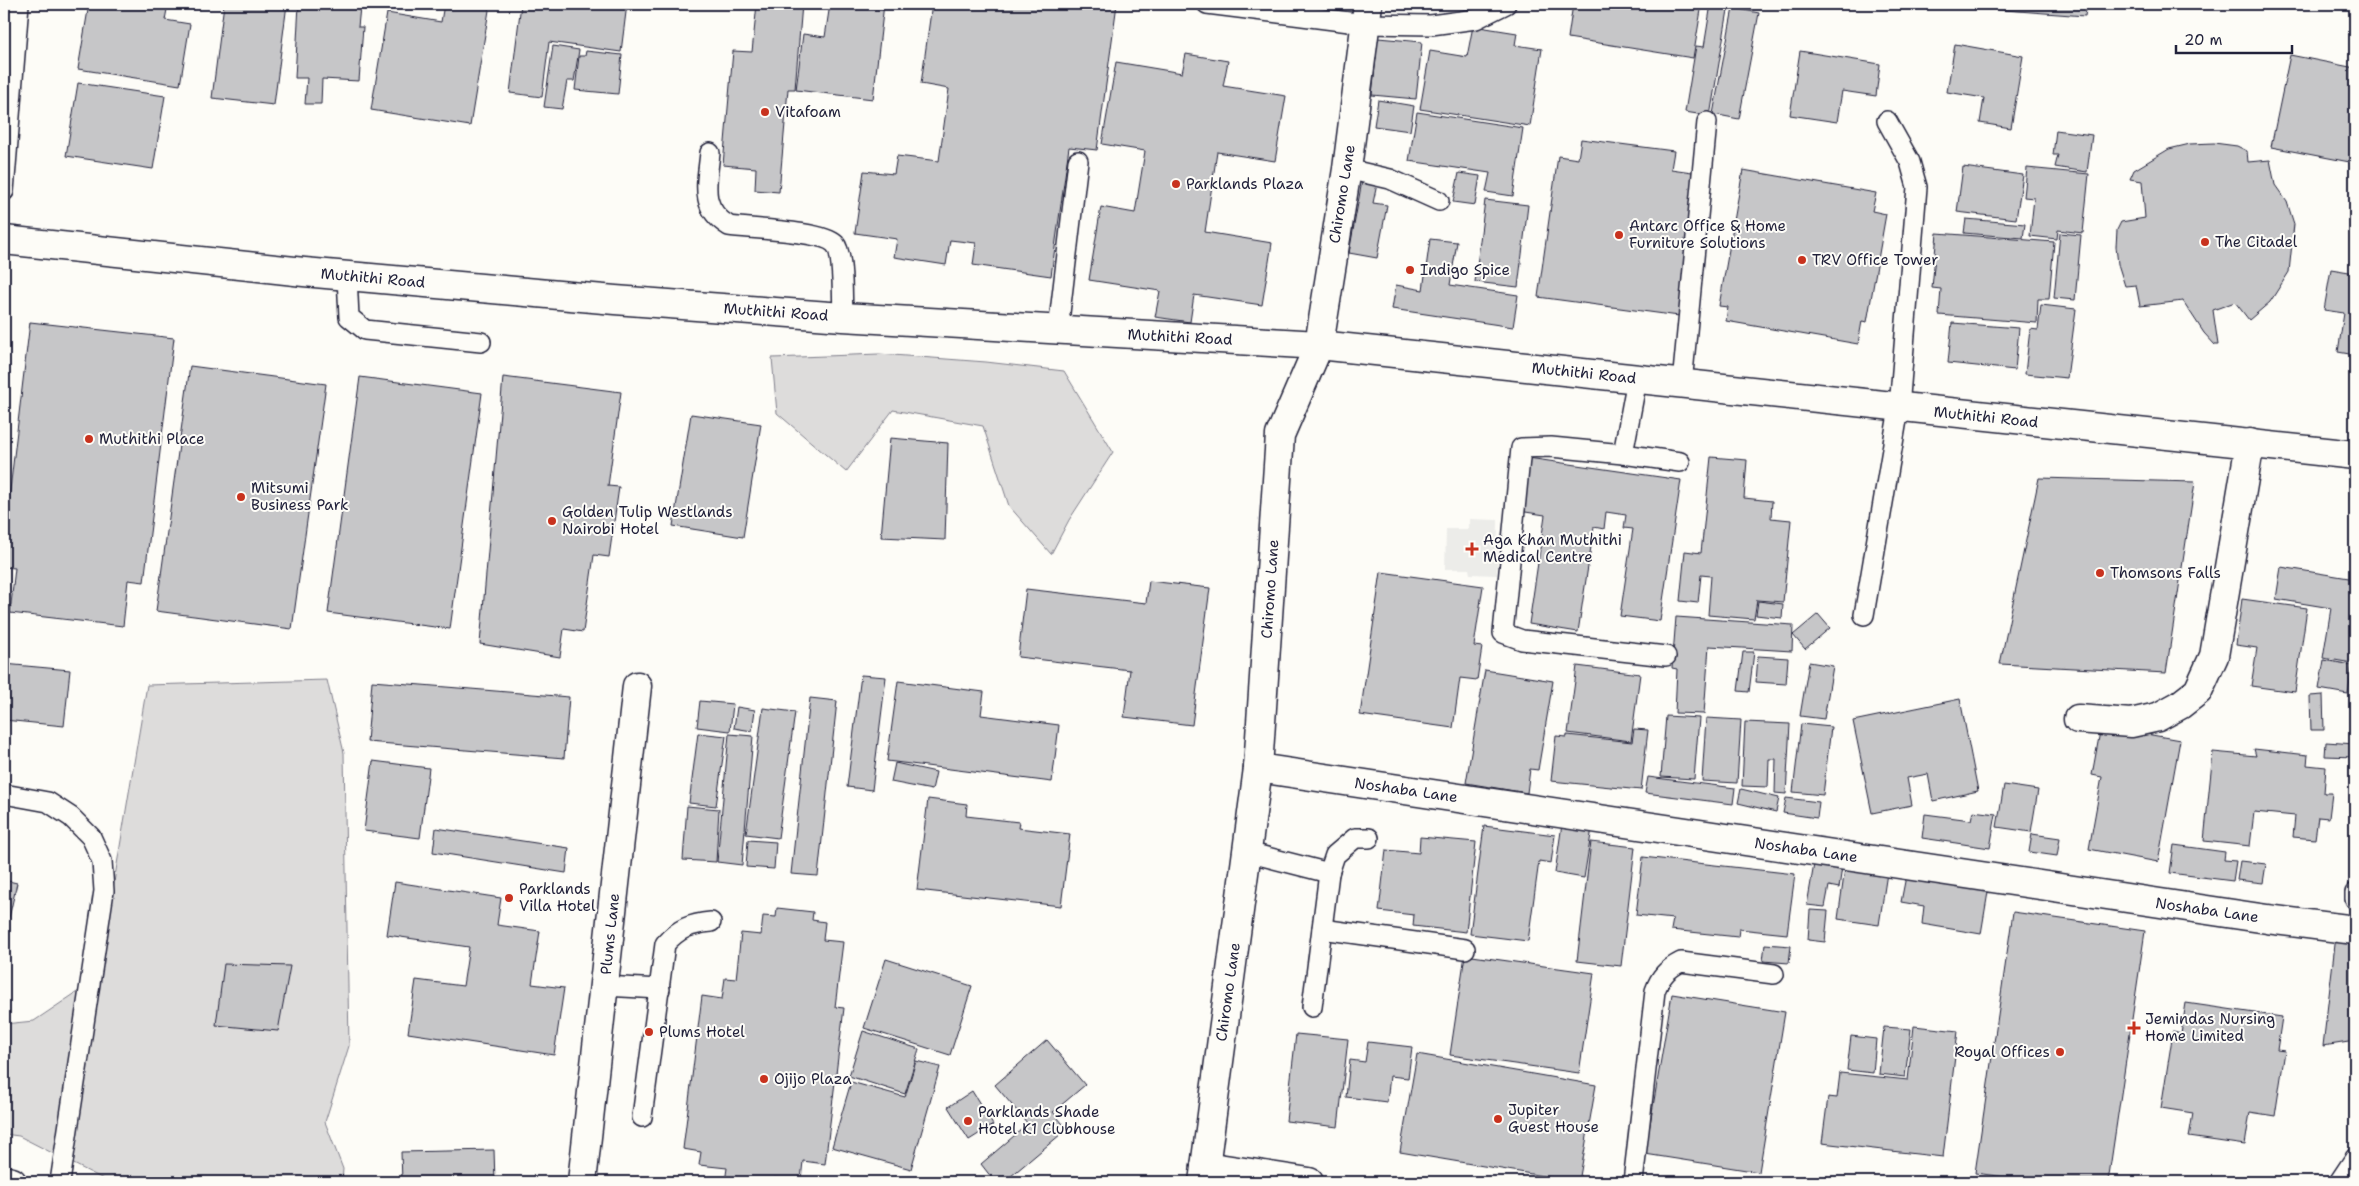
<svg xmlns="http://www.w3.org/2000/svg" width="2359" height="1186" font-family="'Shantell Sans',sans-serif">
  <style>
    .built { fill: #ecece9 }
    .green { fill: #dddcdb; stroke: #807f8b }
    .building { fill: #c6c6c8; stroke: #22223b }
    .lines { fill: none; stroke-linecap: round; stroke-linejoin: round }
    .service-casing { stroke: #22223b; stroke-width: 22 }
    .minor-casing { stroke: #22223b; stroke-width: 31 }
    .tertiary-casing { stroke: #22223b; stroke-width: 31 }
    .secondary-casing { stroke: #22223b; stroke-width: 31 }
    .service { stroke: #fdfcf7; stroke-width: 19 }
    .minor { stroke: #fdfcf7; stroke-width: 28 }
    .tertiary { stroke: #fdfcf7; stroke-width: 28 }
    .secondary { stroke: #fdfcf7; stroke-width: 28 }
    .poi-dot { fill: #c8321e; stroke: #fdfcf7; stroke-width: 2 }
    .labels { text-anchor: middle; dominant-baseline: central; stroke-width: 4; stroke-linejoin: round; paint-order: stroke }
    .poi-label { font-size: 15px; fill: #22223b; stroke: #fdfcf7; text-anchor: start }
    .street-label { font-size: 15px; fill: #22223b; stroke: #fdfcf7 }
  </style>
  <rect width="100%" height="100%" fill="#fdfcf7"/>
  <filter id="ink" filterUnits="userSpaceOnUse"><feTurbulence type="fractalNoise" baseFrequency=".02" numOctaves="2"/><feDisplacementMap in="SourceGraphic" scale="10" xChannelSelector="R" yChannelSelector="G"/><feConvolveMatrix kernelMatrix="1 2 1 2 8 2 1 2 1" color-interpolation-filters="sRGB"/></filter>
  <g filter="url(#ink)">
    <polygon class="built" points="1469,519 1498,520 1497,575 1470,574 1469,569 1445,569 1446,529 1469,529"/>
    <g class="green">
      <polygon points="879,354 986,362 1064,371 1113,452 1069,520 1051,554 1009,506 983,426 893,410 846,472 777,413 772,358"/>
      <polygon points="327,680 344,753 349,1046 325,1122 343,1169 342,1182 109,1182 19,1136 4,1134 4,1024 34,1021 98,978 147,685"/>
    </g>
    <g class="building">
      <polygon points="89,4 168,4 165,20 190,24 180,85 78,69"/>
      <polygon points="224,4 287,4 274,105 212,98"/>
      <polygon points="299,4 352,4 352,6 360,7 358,27 363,27 359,81 322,79 321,104 305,104 307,78 295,78"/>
      <polygon points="444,4 490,4 470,126 371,110 387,13 441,22"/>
      <polygon points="521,4 627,4 621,52 549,42 542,97 510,93"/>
      <polygon points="757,4 802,4 795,89 788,89 779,192 755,190 756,168 723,165 733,51 752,52"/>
      <polygon points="830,4 884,4 873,99 796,90 803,34 825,37"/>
      <polygon points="932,4 1117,4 1097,150 1069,147 1051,276 973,265 976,243 950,240 946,265 894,257 897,239 855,233 864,171 894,174 897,156 939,161 949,89 921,84"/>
      <polygon points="1573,4 1702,4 1693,58 1568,38"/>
      <polygon points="1711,4 1729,4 1710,116 1685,112 1696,46 1704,47"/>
      <polygon points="1980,4 2087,4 2085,16 1991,9"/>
      <polygon points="1733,8 1759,13 1739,119 1713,114"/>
      <polygon points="1473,26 1517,33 1515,45 1542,49 1530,126 1420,109 1430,51 1467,57"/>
      <polygon points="1378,38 1422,42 1416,99 1372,95"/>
      <polygon points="1955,44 2023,56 2011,128 1980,123 1984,98 1947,92"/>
      <polygon points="553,46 579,50 574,81 567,81 562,109 544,107"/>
      <polygon points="586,51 622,55 618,94 575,90 579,56 585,56"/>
      <polygon points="1800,51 1880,64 1876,96 1842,91 1837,122 1790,115"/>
      <polygon points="1186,54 1228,61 1223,86 1286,96 1275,161 1217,152 1205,232 1272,243 1262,305 1194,295 1190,322 1155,317 1160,291 1089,280 1101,207 1135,213 1145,151 1102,144 1116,62 1182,73"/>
      <polygon points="2290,55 2355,68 2355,163 2271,147"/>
      <polygon points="78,83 165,96 153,169 66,156"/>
      <polygon points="1378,100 1414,106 1410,131 1374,126"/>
      <polygon points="1417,112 1523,128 1513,196 1486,192 1490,173 1409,161"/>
      <polygon points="2056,130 2092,135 2087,172 2055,167 2058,155 2053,155"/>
      <polygon points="1581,139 1674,151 1671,169 1699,173 1679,316 1538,297 1558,156 1578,159"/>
      <polygon points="2190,144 2214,143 2237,146 2247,151 2248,162 2270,160 2275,185 2287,202 2294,224 2289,272 2270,302 2249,320 2235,302 2213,310 2218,345 2215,345 2204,333 2183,301 2140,306 2136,285 2125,286 2118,264 2116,247 2117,230 2121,222 2145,218 2142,181 2130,179 2134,170 2169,149"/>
      <polygon points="1963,167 2023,175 2016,219 1957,212"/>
      <polygon points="2027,168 2089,174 2083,233 2058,230 2057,239 2030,236 2034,198 2024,197"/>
      <polygon points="1743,170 1876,193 1872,211 1886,214 1867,322 1862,321 1858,344 1726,321 1728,307 1719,306"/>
      <polygon points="1459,173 1480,176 1475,205 1453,202"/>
      <polygon points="1362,181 1377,184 1373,203 1387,205 1377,258 1349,253"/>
      <polygon points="1485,200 1528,205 1518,287 1475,282"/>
      <polygon points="1966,219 2025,224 2023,238 1964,233"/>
      <polygon points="1937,233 2054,242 2049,299 2038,299 2037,323 1939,315 1941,289 1932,288"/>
      <polygon points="2060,233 2081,235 2075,300 2054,298"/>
      <polygon points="1430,239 1457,242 1450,285 1518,295 1513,327 1392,309 1396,285 1423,290"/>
      <polygon points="2331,269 2355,273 2355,355 2338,352 2344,313 2324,310"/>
      <polygon points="2041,305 2076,309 2067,378 2025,374 2030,329 2038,330"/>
      <polygon points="30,322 174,338 144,582 128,580 123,626 10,613 15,568 4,567 4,540"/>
      <polygon points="1952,323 2019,328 2015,370 1948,363"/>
      <polygon points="190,366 326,384 292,629 156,611"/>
      <polygon points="360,377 482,393 450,629 328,613"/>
      <polygon points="503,377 621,392 608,486 619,487 609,557 594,555 583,632 564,629 560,657 480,644"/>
      <polygon points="691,414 761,424 743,537 673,526"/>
      <polygon points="890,438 948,443 945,540 881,537"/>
      <polygon points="1711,457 1747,460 1744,498 1772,501 1771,518 1791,520 1783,602 1757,600 1754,619 1708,615 1711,576 1701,575 1698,603 1680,601 1685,551 1701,553"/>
      <polygon points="1528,458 1681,480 1660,621 1620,616 1633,529 1624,528 1626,515 1606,512 1604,529 1594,527 1578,632 1529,624 1545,515 1519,511"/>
      <polygon points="2039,478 2195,482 2166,673 2000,664"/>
      <polygon points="2281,567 2355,579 2355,645 2352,663 2323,658 2331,608 2276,599"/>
      <polygon points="1381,572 1483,586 1474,646 1482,647 1477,680 1460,678 1453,728 1360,715"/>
      <polygon points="1149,581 1210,588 1192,725 1124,717 1130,670 1018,657 1026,589 1146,603"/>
      <polygon points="2242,599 2307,608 2295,692 2251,686 2257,648 2236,645"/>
      <polygon points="1758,601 1783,604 1782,618 1756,615"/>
      <polygon points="1818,614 1830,628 1805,649 1793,635"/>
      <polygon points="1676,617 1793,625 1792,651 1709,646 1704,714 1675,713 1677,669 1672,668"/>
      <polygon points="1743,652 1754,652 1749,692 1738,691"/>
      <polygon points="1758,656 1788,658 1786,684 1756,682"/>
      <polygon points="2324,660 2352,665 2348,694 2319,689"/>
      <polygon points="1809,662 1833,666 1824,719 1800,716"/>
      <polygon points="4,664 70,670 64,726 4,720"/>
      <polygon points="1577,666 1640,674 1631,741 1568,733"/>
      <polygon points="2355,666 2355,697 2352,696"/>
      <polygon points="1485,670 1553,681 1538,770 1530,769 1527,793 1466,783"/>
      <polygon points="861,675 886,677 872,790 847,787"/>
      <polygon points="372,681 569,697 564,758 367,742"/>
      <polygon points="898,681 984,692 981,715 1059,725 1052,782 887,761"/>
      <polygon points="2323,695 2324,730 2311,730 2310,696"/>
      <polygon points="810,698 837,701 818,876 791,874"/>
      <polygon points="1960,699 1978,791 1933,801 1928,774 1907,778 1912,805 1872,813 1853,721"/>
      <polygon points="700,701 733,704 730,731 697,727"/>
      <polygon points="737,707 755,710 752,731 734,728"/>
      <polygon points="763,708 795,712 778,838 746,834"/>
      <polygon points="1666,716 1699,718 1694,779 1661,777"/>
      <polygon points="1706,718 1741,720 1737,783 1702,781"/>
      <polygon points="1745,722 1790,724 1786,794 1775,793 1776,759 1769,759 1768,787 1742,786"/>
      <polygon points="1801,724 1831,727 1823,795 1793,792"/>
      <polygon points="2101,726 2180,740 2158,862 2089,849 2102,777 2092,775"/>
      <polygon points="1634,729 1648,730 1641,790 1551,781 1556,736 1567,737 1567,735 1632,742"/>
      <polygon points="698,733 726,736 716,806 689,803"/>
      <polygon points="729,734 753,736 742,865 717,862"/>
      <polygon points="2326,742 2355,744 2355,757 2325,756"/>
      <polygon points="2254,749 2308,755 2307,765 2326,767 2324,793 2332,793 2329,818 2318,817 2315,839 2293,837 2295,816 2254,812 2250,846 2204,841 2213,752 2256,756"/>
      <polygon points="373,761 429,768 420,838 364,831"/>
      <polygon points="895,763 936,772 932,790 891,782"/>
      <polygon points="1648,777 1735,788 1733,804 1645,793"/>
      <polygon points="2004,785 2038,790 2031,832 1997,827"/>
      <polygon points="1741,789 1779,798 1776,812 1738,803"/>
      <polygon points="1786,798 1819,802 1817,818 1783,813"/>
      <polygon points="928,799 967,804 966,816 1019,822 1018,828 1070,834 1061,906 917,890"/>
      <polygon points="687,806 719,809 716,862 683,860"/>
      <polygon points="1973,811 1996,814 1990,848 1922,838 1925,814 1971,820"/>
      <polygon points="1562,824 1592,828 1584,878 1555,873"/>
      <polygon points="1484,826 1555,835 1551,863 1539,861 1528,941 1470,934"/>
      <polygon points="436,828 569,848 566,873 433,852"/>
      <polygon points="2032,834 2060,838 2057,856 2029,852"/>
      <polygon points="1420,837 1476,842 1466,932 1413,926 1414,915 1379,911 1386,850 1419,853"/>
      <polygon points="748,840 776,842 774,869 746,867"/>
      <polygon points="1591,842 1635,847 1621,966 1577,961"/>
      <polygon points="2174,845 2225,852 2224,860 2236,861 2233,881 2170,873"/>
      <polygon points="1643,857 1795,874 1787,934 1739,929 1738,937 1671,930 1673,919 1636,915"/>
      <polygon points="2240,861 2266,864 2263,883 2237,880"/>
      <polygon points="1814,864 1842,867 1839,888 1829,886 1825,907 1807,905"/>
      <polygon points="1845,868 1887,873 1879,925 1838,919"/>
      <polygon points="1907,871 1989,886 1981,934 1922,924 1924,906 1901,902"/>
      <polygon points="4,880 17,883 6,931 4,931"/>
      <polygon points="395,882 501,898 497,925 540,931 532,984 564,988 554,1055 408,1033 416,980 463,986 469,947 387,935"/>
      <polygon points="777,908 813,912 812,920 825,922 823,940 843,942 835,1007 844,1008 825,1164 803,1161 801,1180 774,1178 773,1182 725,1182 727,1168 699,1165 701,1152 683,1149 702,996 722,999 725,978 736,979 741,933 761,935 763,916 776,917"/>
      <polygon points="1810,910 1828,911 1825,942 1808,940"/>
      <polygon points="2013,912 2145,931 2108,1182 2042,1182 1975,1173"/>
      <polygon points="2336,936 2355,938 2355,1041 2323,1046"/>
      <polygon points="1765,944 1791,946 1789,963 1763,961"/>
      <polygon points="1465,955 1594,973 1579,1073 1450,1055"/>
      <polygon points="886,959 972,986 950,1055 864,1028"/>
      <polygon points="224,964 290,966 278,1031 216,1025"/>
      <polygon points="1672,994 1785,1012 1759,1172 1645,1154"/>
      <polygon points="2186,1003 2282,1017 2277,1050 2285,1051 2275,1116 2250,1112 2245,1145 2189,1137 2193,1113 2161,1108 2173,1032 2181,1034"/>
      <polygon points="1914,1026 1958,1031 1943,1157 1822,1143 1828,1097 1837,1098 1840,1073 1908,1080"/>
      <polygon points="1884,1027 1911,1029 1905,1077 1879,1074"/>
      <polygon points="863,1031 919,1049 905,1094 849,1076"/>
      <polygon points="1296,1034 1348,1039 1338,1127 1286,1121"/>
      <polygon points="1851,1036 1876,1039 1873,1073 1847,1070"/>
      <polygon points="1047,1040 1085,1085 1053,1112 1067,1129 1004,1182 995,1182 981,1164 1028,1124 995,1085"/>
      <polygon points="1368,1042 1412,1047 1408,1078 1390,1076 1387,1102 1346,1097 1350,1060 1365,1062"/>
      <polygon points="1417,1054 1596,1085 1579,1182 1400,1152"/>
      <polygon points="916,1061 940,1067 911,1169 832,1147 851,1082 905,1097"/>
      <polygon points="972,1091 993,1125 969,1140 948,1107"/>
      <polygon points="494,1150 495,1182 402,1182 401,1152"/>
    </g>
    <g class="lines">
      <defs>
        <g id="service">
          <polyline points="1207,4 1365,24 1431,25 1476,19 1506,4"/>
          <path d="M710,153C707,183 699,208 729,226C750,229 823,231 835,244C844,254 842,303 843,317"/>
          <polyline points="1347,169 1390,179 1439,201"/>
          <polyline points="4,191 19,4"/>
          <polyline points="347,276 349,317 365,330 481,342"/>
          <polyline points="1058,330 1078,161"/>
          <polyline points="1637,379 1623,454 1680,462"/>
          <polyline points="1682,384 1707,122"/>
          <polyline points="1623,454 1551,447 1521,448 1503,633 1522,640 1666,656"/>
          <polyline points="1864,615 1899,408 1917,187 1910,162 1887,121"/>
          <polyline points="4,794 48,802 71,817 91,837 102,861 104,891 60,1182"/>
          <polyline points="1247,852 1329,873"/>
          <polyline points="2355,899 2355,893"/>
          <polyline points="1322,929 1465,949"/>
          <polyline points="604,986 660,989"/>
          <polyline points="1312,1007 1329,873 1335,855 1355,838 1369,838"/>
          <path d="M642,1117L665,944C679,928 691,924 711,922"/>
          <path d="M1633,1182L1655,991C1660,977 1667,969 1681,962L1774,974"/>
          <polyline points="2339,1182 2355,1158"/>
        </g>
        <g id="minor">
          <polyline points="4,240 304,272 615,300 843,317 1319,345 2355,455"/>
          <polyline points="2078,719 2131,723 2158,717 2180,705 2198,691 2214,656 2250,443"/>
          <polyline points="1258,768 2267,919 2355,930"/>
          <polyline points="582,1182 637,686"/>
        </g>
        <g id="tertiary">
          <polyline points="1205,1166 1309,1182"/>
          <polyline points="1203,1182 1258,768 1280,435 1319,345 1347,169 1368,4"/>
        </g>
        <polyline id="secondary" points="4,1180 12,1182"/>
      </defs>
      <use href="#service" class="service-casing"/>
      <use href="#minor" class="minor-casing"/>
      <use href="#tertiary" class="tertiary-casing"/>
      <use href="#secondary" class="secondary-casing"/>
      <use href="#service" class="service"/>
      <use href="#minor" class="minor"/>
      <use href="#tertiary" class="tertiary"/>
      <use href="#secondary" class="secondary"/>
    </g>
  </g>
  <g class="poi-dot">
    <circle cx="765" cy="112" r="5"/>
    <circle cx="1176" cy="184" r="5"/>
    <circle cx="1619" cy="235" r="5"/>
    <circle cx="2205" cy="242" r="5"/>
    <circle cx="1802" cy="260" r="5"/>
    <circle cx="1410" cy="270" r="5"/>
    <circle cx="89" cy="439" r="5"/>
    <circle cx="241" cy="497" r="5"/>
    <circle cx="552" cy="521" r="5"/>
    <path d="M1469.5 541.5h5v5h5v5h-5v5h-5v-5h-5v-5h5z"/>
    <circle cx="2100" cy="573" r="5"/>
    <circle cx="509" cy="898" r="5"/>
    <path d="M2131.5 1020.5h5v5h5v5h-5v5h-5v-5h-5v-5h5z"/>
    <circle cx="649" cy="1032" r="5"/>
    <circle cx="2060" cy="1052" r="5"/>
    <circle cx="764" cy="1079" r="5"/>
    <circle cx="1498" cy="1119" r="5"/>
    <circle cx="968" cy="1121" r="5"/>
  </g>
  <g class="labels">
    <g class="poi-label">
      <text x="775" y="112">Vitafoam</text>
      <text x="1186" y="184">Parklands Plaza</text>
      <text x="1629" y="226">Antarc Office &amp; Home<tspan x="1629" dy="17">Furniture Solutions</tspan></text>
      <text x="2215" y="242">The Citadel</text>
      <text x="1812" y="260">TRV Office Tower</text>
      <text x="1420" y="270">Indigo Spice</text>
      <text x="99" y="439">Muthithi Place</text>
      <text x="251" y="488">Mitsumi<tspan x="251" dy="17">Business Park</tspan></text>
      <text x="562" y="512">Golden Tulip Westlands<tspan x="562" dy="17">Nairobi Hotel</tspan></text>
      <text x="1483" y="540">Aga Khan Muthithi<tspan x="1483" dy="17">Medical Centre</tspan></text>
      <text x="2110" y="573">Thomsons Falls</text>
      <text x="519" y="889">Parklands<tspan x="519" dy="17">Villa Hotel</tspan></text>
      <text x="2145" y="1019">Jemindas Nursing<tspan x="2145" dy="17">Home Limited</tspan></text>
      <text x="659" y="1032">Plums Hotel</text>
      <text x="2050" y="1052" text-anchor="end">Royal Offices</text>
      <text x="774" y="1079">Ojijo Plaza</text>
      <text x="1508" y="1110">Jupiter<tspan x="1508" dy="17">Guest House</tspan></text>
      <text x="978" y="1112">Parklands Shade<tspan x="978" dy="17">Hotel K1 Clubhouse</tspan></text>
    </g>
    <g class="street-label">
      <text transform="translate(1342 194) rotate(-81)">Chiromo Lane</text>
      <text transform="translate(373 278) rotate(5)">Muthithi Road</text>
      <text transform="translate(776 312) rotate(4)">Muthithi Road</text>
      <text transform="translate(1180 337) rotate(3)">Muthithi Road</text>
      <text transform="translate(1584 373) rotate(6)">Muthithi Road</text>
      <text transform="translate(1986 417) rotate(6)">Muthithi Road</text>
      <text transform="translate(1270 589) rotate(-86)">Chiromo Lane</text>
      <text transform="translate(1406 790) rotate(8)">Noshaba Lane</text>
      <text transform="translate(1806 850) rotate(8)">Noshaba Lane</text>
      <text transform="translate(2207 910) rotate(8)">Noshaba Lane</text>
      <text transform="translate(610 934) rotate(-84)">Plums Lane</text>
      <text transform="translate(1228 992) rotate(-82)">Chiromo Lane</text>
    </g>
  </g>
  <rect width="2359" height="1186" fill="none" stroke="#fdfcf7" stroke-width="20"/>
  <rect x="10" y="10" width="2339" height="1166" fill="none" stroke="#22223b" stroke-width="2" filter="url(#ink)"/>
  <path d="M2176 45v8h116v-8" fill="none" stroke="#22223b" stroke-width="2.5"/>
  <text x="2184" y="45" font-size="15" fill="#22223b" stroke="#fdfcf7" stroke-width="4" paint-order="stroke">20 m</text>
</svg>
